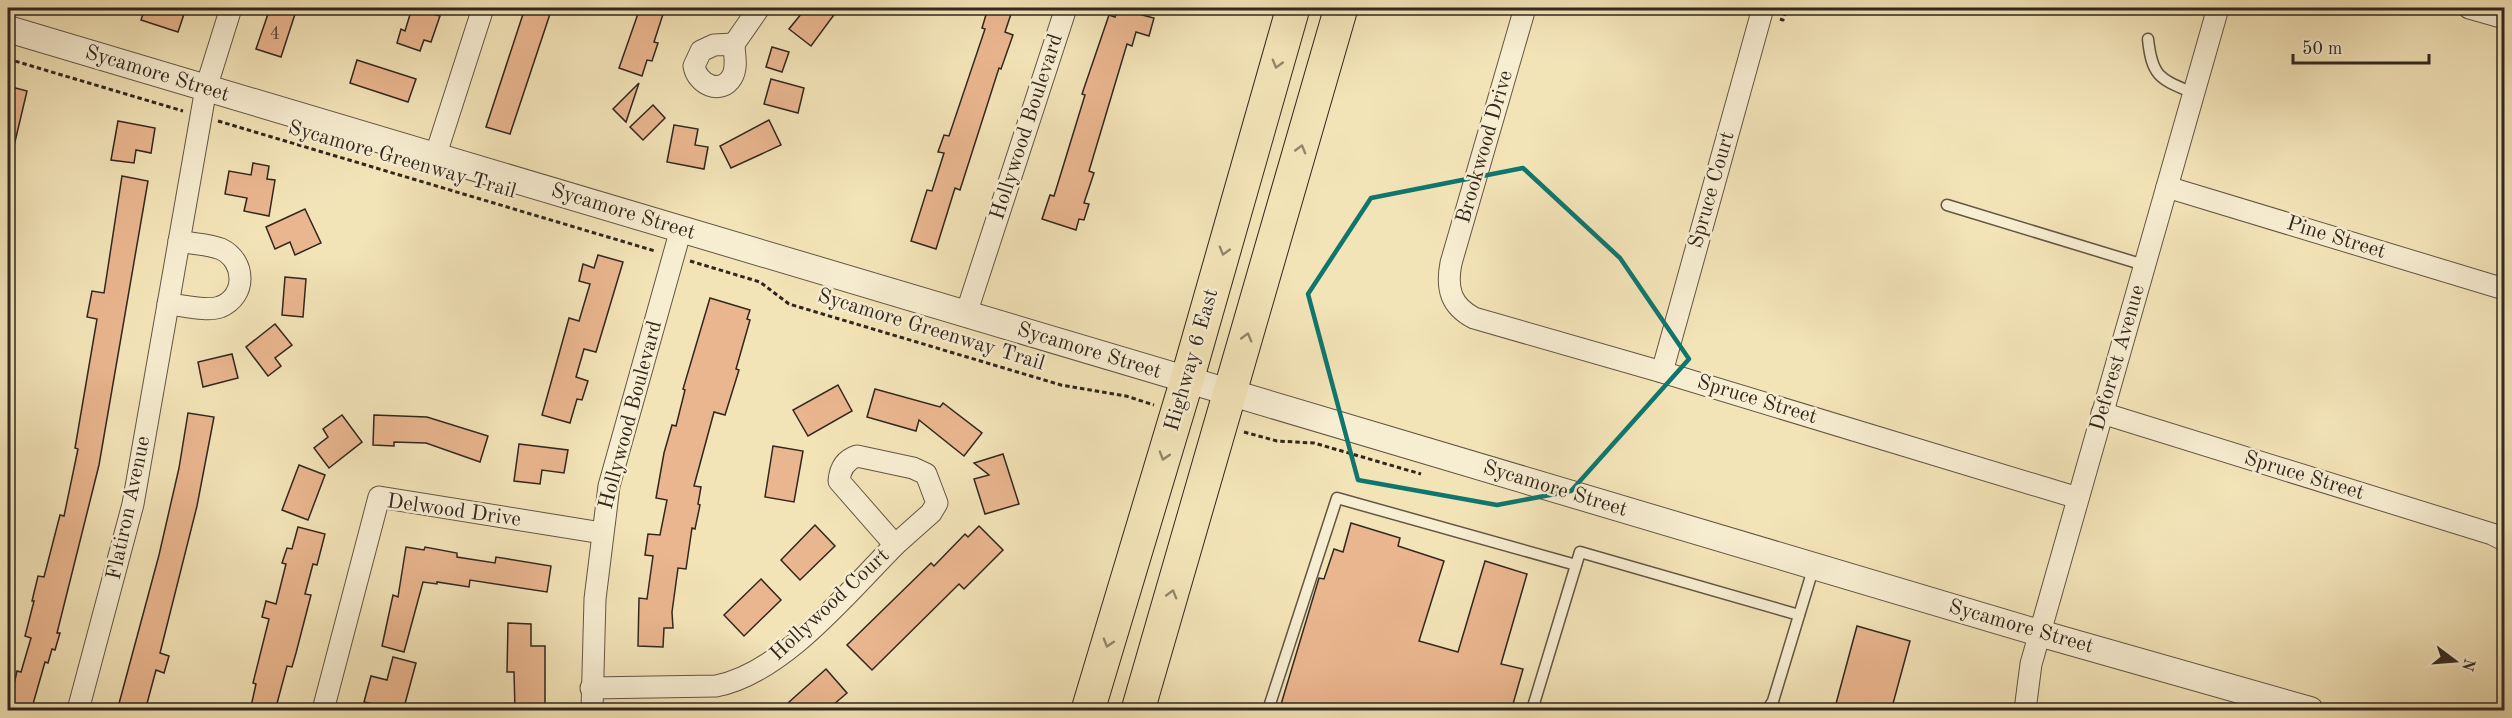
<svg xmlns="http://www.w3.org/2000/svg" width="2512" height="718" font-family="'Old Standard TT',serif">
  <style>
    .building { fill: #eab68f; stroke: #31271e; stroke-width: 1.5 }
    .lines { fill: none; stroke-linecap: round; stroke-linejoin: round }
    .service-casing { stroke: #625644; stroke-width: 13 }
    .minor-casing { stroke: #625644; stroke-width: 23 }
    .tertiary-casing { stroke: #625644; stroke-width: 28 }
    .primary-casing { stroke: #31271e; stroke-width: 35 }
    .path { stroke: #31271e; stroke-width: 3; stroke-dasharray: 4.5 3; stroke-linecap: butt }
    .service { stroke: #f7edd1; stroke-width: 10 }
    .minor { stroke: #f7edd1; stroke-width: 21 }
    .tertiary { stroke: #f7edd1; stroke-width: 26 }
    .primary { stroke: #f3e4b8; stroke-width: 33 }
    .oneway { stroke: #92866b }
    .marked { fill: none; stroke: #0f766e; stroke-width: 4.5; stroke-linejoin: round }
    .labels { text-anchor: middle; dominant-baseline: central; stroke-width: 5; stroke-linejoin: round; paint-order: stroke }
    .number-label { font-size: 18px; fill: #5f4b3a }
    .street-label { font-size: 21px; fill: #31271e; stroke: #f7edd1 }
  </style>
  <rect width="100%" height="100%" fill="#f3e4b8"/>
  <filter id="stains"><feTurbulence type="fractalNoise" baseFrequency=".00333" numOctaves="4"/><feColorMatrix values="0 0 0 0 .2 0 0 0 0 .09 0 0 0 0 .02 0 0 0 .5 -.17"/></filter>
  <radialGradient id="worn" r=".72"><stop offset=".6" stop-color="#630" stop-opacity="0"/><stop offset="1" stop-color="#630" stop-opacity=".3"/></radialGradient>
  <g class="building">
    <polygon points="145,8 186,8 178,32 141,20"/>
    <polygon points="270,8 297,8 281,57 256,49"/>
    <polygon points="412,8 440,16 431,42 424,40 420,51 397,43 401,29 405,31"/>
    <polygon points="525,8 552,8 510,134 486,127"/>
    <polygon points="640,8 665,8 654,42 658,43 652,61 647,60 642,76 619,68"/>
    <polygon points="806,8 839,8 811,46 789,29"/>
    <polygon points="988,8 1013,8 1005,32 1013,35 1001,69 999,68 960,190 955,188 936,249 911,241 927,190 932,191 944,153 938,152 944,135 949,136 985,29 982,28"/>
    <polygon points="1118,8 1145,8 1142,15 1154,18 1149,36 1136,32 1132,46 1127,44 1089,171 1094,173 1084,203 1089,204 1084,220 1079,219 1076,230 1042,219 1050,195 1054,196 1085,95 1082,94 1109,15 1115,17"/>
    <polygon points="772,47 789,52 782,72 766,67"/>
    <polygon points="357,60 416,79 408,102 350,83"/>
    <polygon points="771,79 804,88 798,113 764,104"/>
    <polygon points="639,83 626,122 613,109"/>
    <polygon points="8,86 27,91 13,150 8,149"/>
    <polygon points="653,105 665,118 643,140 630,127"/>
    <polygon points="769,120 781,145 731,168 720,146"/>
    <polygon points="118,121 155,128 151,153 136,150 134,163 111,160"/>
    <polygon points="674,125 698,129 695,145 708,147 704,169 667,162"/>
    <polygon points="253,163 269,166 267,179 275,180 269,216 244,211 247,198 225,194 229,171 251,175"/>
    <polygon points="122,176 148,181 99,465 57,633 60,633 55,650 52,649 48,663 45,662 31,711 8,711 17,671 21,672 31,638 25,636 34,601 32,601 38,576 44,577 60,515 64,516 78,449 75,448 97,319 87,317 92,291 104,293"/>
    <polygon points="305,209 321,243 295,255 290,242 275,249 266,227"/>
    <polygon points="598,255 623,262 596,352 584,349 576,377 588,381 582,400 577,399 570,423 542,415 569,318 579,321 590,284 579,281 583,264 594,268"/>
    <polygon points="285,277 306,279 303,317 282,315"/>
    <polygon points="710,298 750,310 747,319 750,320 736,369 739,370 725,415 714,412 694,486 701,487 698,504 700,505 695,529 692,528 686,569 678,568 672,612 673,628 664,628 663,647 638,646 639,598 647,599 653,556 645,555 648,534 660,535 667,500 656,498 664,453 672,425 676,426 685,390 683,389"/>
    <polygon points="275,324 292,345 275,358 281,366 268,376 246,347"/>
    <polygon points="232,354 238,378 203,387 198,362"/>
    <polygon points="838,385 852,411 808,436 793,410"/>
    <polygon points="875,389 940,407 943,403 982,433 964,456 919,420 916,431 867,417"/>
    <polygon points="188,413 214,417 197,506 160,653 169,656 164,673 156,670 145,711 117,711 159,555 179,468"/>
    <polygon points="342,415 362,442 329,468 314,448 328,437 323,429"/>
    <polygon points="374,415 427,417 488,436 480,462 426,443 394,442 394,446 373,445"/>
    <polygon points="519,444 568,450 564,473 542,470 540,484 514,481"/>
    <polygon points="773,446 803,451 794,502 765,497"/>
    <polygon points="1003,454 1019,504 985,514 974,479 989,475 974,463"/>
    <polygon points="299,465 325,475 308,520 282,510"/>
    <polygon points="1351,523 1400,538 1398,546 1444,561 1419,641 1458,652 1485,561 1527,574 1501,664 1523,669 1511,711 1279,711 1319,578 1324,579 1334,549 1343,552"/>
    <polygon points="815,525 835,546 800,580 781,560"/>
    <polygon points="979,526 1003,550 964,589 959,584 872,670 847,645 931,563 934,566 965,534 968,537"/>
    <polygon points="298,527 325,534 317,565 313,564 305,594 311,595 296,653 292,667 287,666 275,711 250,711 256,684 253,683 269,619 262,617 266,601 276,604 286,564 282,563 287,548 292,549"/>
    <polygon points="406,547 424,550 425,547 457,553 457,557 495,563 496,557 551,566 547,592 470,580 469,587 437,582 437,584 423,582 404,652 382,646 393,595 398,597"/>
    <polygon points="761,579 781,600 744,636 724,615"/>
    <polygon points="508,623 531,624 531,646 545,646 545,711 515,711 514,672 507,672"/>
    <polygon points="1857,626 1910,641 1891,711 1834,711"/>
    <polygon points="393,657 416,663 403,711 364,702 371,676 387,680"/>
    <polygon points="826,669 847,693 826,711 779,711"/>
  </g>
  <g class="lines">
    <defs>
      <g id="service">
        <path d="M2148,39C2152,77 2160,79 2193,93"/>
        <polyline points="1947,205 2144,265"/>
        <polyline points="1268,710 1337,498 1576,565"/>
        <polyline points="1532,710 1580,552 1799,615"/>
        <polyline points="1767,710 1773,701 1814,566"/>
      </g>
      <g id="minor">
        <path d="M1525,8L1451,263C1446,289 1451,306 1474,318L1662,372L2078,498"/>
        <polyline points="2469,8 2504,18"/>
        <path d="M734,44C734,54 738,67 732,77C721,96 697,84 694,66L701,51L714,45Z"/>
        <polyline points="734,44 759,8"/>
        <polyline points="435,157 483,8"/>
        <polyline points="2167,187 2504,289"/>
        <path d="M168,304C183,305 206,312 220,307C247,296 246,261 221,249C209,244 192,244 179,241"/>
        <polyline points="966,314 1066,8"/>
        <polyline points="1662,372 1763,8"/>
        <polyline points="2102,413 2492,534 2504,540"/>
        <path d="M857,456L913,468L926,474L937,503L931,513L895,545L839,481C840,469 845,460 857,456Z"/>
        <path d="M591,688L716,686C783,673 847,593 895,545"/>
        <polyline points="78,710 133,504 206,88 231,8"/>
        <polyline points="323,710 379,497 602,533"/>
        <polyline points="592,710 595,599 609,486 681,229"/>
        <polyline points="2025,710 2031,664 2218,8"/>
      </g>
      <polyline id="tertiary" points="8,29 2039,633 2310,710"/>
      <g id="primary">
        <polyline points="1088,710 1187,380 1293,8"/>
        <polyline points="1138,710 1341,8"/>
      </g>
    </defs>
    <use href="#service" class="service-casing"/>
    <use href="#minor" class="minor-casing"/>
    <use href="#tertiary" class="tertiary-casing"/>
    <use href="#primary" class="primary-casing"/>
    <g class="path">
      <polyline points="1780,19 1783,20 1787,8"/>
      <polyline points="8,59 183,111"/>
      <polyline points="218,121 655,251"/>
      <polyline points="690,261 760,282 789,304 1061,385 1126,396 1154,405"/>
      <polyline points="1244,432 1277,441 1314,443 1421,474"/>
    </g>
    <use href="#service" class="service"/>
    <use href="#minor" class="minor"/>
    <use href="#tertiary" class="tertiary"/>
    <use href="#primary" class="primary"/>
  </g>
  <defs><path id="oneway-chevron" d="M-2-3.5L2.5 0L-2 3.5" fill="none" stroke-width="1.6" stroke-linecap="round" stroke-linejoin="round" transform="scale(1.5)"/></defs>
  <g class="oneway">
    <use href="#oneway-chevron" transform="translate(1277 64) rotate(106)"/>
    <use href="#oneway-chevron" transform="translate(1301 149) rotate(-74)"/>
    <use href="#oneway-chevron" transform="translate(1224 251) rotate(106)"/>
    <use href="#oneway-chevron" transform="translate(1247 337) rotate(-74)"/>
    <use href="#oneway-chevron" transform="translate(1164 456) rotate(107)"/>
    <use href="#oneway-chevron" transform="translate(1172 594) rotate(-74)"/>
    <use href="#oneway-chevron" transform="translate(1108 643) rotate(107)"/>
  </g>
  <path class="marked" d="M1523,168L1620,258L1689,359L1571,491L1497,505L1358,480L1308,294L1371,198Z"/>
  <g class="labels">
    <g class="number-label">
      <text x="275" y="34">4</text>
    </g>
    <g class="street-label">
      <text transform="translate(157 74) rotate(17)">Sycamore Street</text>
      <text transform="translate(1027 127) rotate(-72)">Hollywood Boulevard</text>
      <text transform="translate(1485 147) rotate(-74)">Brookwood Drive</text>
      <text transform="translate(402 160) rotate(16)">Sycamore Greenway Trail</text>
      <text transform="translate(1712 190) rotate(-74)">Spruce Court</text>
      <text transform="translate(623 212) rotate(17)">Sycamore Street</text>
      <text transform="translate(2336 238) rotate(17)">Pine Street</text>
      <text transform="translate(931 330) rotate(17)">Sycamore Greenway Trail</text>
      <text transform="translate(1089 351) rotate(17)">Sycamore Street</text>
      <text transform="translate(2118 358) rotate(-74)">Deforest Avenue</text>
      <text transform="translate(1192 360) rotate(-74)">Highway 6 East</text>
      <text transform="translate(1757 400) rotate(17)">Spruce Street</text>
      <text transform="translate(631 415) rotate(-75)">Hollywood Boulevard</text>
      <text transform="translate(2304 476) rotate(17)">Spruce Street</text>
      <text transform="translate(1555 489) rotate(17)">Sycamore Street</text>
      <text transform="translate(129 508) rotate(-78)">Flatiron Avenue</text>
      <text transform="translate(454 511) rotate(8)">Delwood Drive</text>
      <text transform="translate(830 605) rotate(-43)">Hollywood Court</text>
      <text transform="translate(2021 627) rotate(16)">Sycamore Street</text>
    </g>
  </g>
  <rect width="2512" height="718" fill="none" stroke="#f3e4b8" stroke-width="30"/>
  <rect x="9" y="9" width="2494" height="700" fill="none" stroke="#31271e" stroke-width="3"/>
  <rect x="15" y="15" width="2482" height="688" fill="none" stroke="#31271e" stroke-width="1.5"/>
  <g transform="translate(2455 661) rotate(106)" stroke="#f7edd1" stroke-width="4.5" paint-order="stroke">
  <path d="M0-4.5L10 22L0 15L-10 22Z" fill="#31271e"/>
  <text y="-9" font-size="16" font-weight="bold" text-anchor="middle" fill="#31271e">N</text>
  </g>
  <path d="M2293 54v9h136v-9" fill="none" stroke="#31271e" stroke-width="3"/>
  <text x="2302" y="54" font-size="18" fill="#31271e" stroke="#f7edd1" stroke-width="4.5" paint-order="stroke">50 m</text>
  <rect width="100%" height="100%" filter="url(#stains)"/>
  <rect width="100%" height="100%" fill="url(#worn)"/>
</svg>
